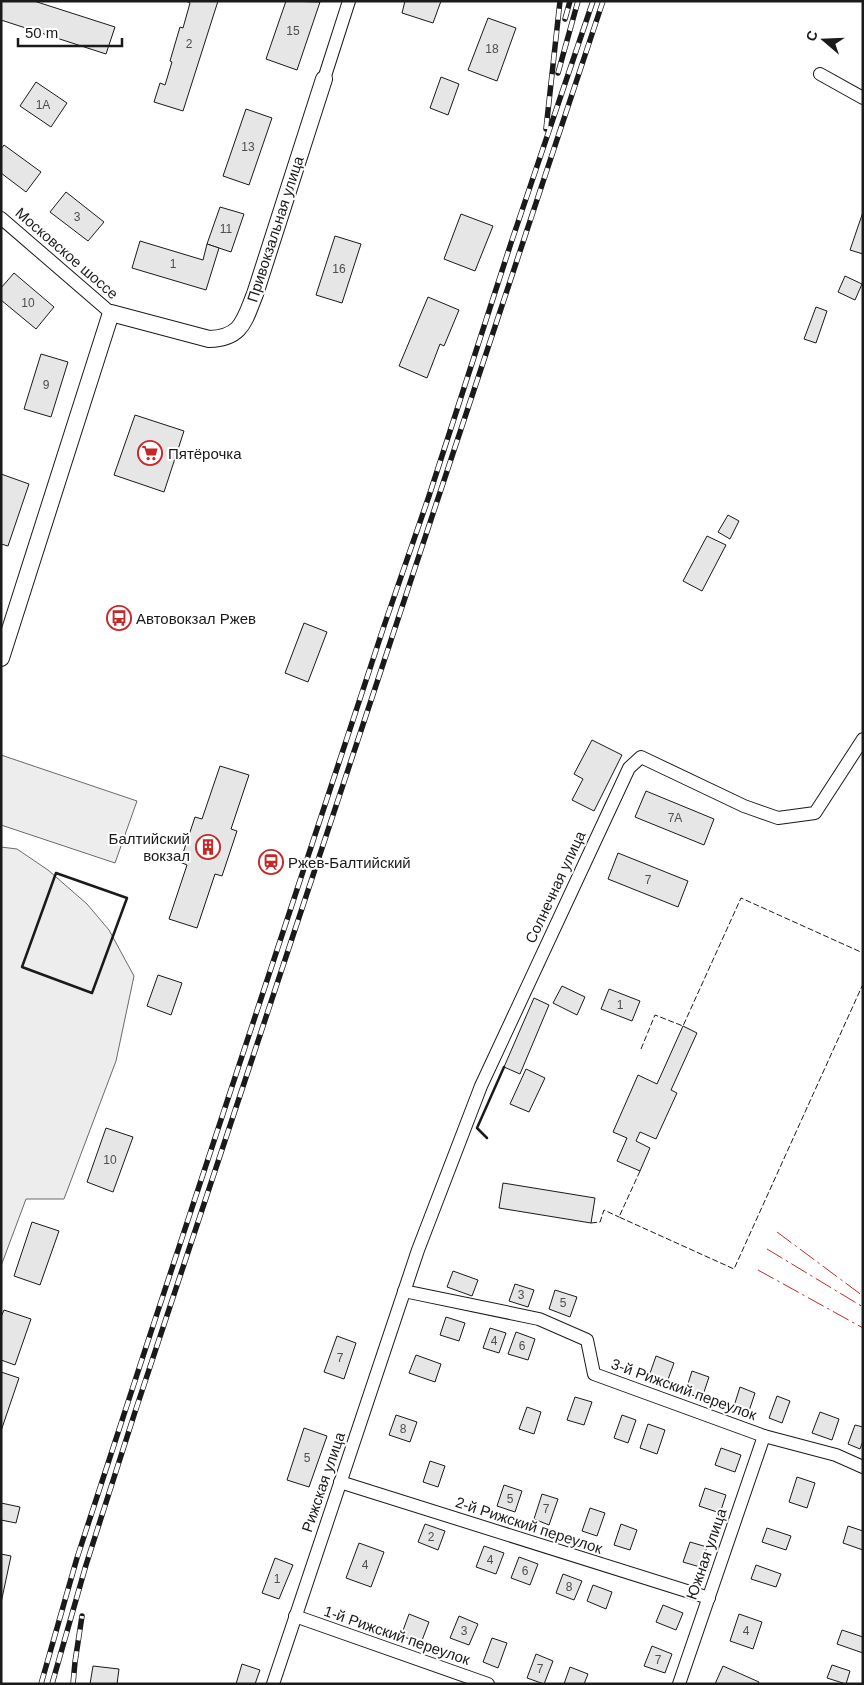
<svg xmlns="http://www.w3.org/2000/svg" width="864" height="1685" font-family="Arial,sans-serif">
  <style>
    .green { fill: #ededed; stroke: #6a6a6a }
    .building { fill: #e6e6e6; stroke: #1a1a1a }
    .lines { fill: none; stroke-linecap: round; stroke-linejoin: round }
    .minor-casing { stroke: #1a1a1a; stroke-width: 14 }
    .tertiary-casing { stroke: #1a1a1a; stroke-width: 18 }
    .minor { stroke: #fff; stroke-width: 12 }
    .tertiary { stroke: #fff; stroke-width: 16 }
    .rail-casing { stroke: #1a1a1a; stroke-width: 5.5 }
    .rail { stroke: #fff; stroke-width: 4; stroke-dasharray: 11; stroke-linecap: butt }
    .fence { stroke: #1a1a1a; stroke-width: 1; stroke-dasharray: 6 2.5; stroke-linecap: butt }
    .wall { stroke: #1a1a1a; stroke-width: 2.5 }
    .power { stroke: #c62828; stroke-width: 1; stroke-dasharray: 18 4 2.5 4; stroke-linecap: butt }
    .labels { text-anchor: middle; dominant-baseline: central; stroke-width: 4; stroke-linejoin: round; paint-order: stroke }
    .number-label { font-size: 12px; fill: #4d4d4d }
    .street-label { font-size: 15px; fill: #1a1a1a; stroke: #fff }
    .poi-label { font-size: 15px; fill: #1a1a1a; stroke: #fff; text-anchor: start }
  </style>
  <rect width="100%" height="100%" fill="#fff"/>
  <g class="green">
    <polygon points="1,755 137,801 115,863 1,825"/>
    <polygon points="1,847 17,849 48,870 87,904 109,930 134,976 116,1061 64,1199 26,1199 1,1266"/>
  </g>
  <g class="building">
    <polygon points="1,1 34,1 115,27 106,54 1,20"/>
    <polygon points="186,1 218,1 183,111 154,102 160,83 165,85 172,62 170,61 180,27 183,28 190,3"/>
    <polygon points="286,1 320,2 297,70 266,59"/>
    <polygon points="405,1 441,1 433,23 402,13"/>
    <polygon points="488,18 516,28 497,81 468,70"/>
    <polygon points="441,77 459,84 448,115 430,108"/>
    <polygon points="36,82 67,103 51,127 20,106"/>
    <polygon points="246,109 272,118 249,185 223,176"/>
    <polygon points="4,145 41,172 26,192 1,173 1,149"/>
    <polygon points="66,192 104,222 88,241 50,212"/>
    <polygon points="220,207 244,214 231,252 207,244"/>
    <polygon points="863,212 863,254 850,250"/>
    <polygon points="461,214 493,226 475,271 444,259"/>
    <polygon points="335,236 361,244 342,303 316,295"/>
    <polygon points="140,241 203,260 207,244 219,248 206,290 132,268"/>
    <polygon points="14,273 54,307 36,329 1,300 1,288"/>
    <polygon points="845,276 862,284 855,300 838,292"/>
    <polygon points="428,297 459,310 444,346 440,344 427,378 399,366"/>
    <polygon points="816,307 827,311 816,343 804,339"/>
    <polygon points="41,354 68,362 51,417 24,409"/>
    <polygon points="135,415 184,431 164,492 114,475"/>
    <polygon points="1,474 29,484 8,546 1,544"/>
    <polygon points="728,515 739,521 730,539 718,532"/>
    <polygon points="707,536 726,545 702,591 683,581"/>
    <polygon points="304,623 327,632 308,682 285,673"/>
    <polygon points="592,740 622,755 594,811 572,800 583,779 574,774"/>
    <polygon points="220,766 249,775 231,829 237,831 222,876 215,874 197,928 169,919 187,865 180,862 195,817 202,819"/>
    <polygon points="646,791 714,819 704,845 635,817"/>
    <polygon points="618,853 688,881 678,907 608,879"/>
    <polygon points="158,975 182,983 171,1015 147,1006"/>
    <polygon points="562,986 585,997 577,1015 553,1003"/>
    <polygon points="609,989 640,1001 632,1021 601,1009"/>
    <polygon points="534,998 549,1005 520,1074 504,1067"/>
    <polygon points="683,1026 697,1033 671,1090 677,1093 656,1139 640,1132 636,1141 650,1148 640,1171 617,1161 627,1138 613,1132 638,1075 657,1084"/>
    <polygon points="526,1069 545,1078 529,1112 510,1104"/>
    <polygon points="106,1128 133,1137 113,1192 87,1182"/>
    <polygon points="503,1183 595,1198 591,1223 499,1208"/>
    <polygon points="32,1222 59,1231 40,1285 14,1276"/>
    <polygon points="453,1271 478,1280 472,1296 447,1287"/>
    <polygon points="515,1284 534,1290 528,1307 509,1301"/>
    <polygon points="555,1290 577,1297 570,1317 549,1309"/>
    <polygon points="4,1310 31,1319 15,1365 1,1360 1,1317"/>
    <polygon points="446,1317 465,1323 459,1341 440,1335"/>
    <polygon points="490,1328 506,1333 499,1353 483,1348"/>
    <polygon points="516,1332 535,1339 528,1360 508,1354"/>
    <polygon points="337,1336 356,1343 344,1379 324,1372"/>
    <polygon points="416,1355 441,1364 435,1382 409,1373"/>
    <polygon points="656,1356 674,1363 666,1385 648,1379"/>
    <polygon points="692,1371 709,1377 702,1398 685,1393"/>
    <polygon points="1,1372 19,1378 1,1431"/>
    <polygon points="740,1387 755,1393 749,1411 734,1406"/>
    <polygon points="777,1396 790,1401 782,1423 769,1418"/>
    <polygon points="575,1397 592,1402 584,1425 567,1420"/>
    <polygon points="527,1407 541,1412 534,1434 519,1429"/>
    <polygon points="820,1412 839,1419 832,1440 812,1433"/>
    <polygon points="396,1415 417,1422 410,1442 389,1435"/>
    <polygon points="622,1415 636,1420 628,1443 614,1438"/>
    <polygon points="648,1424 665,1430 657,1454 640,1448"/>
    <polygon points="855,1425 863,1427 863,1441 860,1449 848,1444"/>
    <polygon points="304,1428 327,1436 309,1487 287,1480"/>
    <polygon points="721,1448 741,1455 735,1472 715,1465"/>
    <polygon points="430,1461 445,1466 438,1487 423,1482"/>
    <polygon points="797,1477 815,1483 807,1508 789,1502"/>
    <polygon points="504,1485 522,1491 515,1512 497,1506"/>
    <polygon points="705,1488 726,1495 720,1513 699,1506"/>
    <polygon points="542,1494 558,1499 549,1525 534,1519"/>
    <polygon points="1,1503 20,1507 16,1523 1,1520"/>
    <polygon points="590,1508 605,1513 597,1536 582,1531"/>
    <polygon points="425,1524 445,1531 438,1550 418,1542"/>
    <polygon points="621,1524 637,1530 630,1550 614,1545"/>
    <polygon points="848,1526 863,1531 863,1550 843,1543"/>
    <polygon points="767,1528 791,1536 786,1550 762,1542"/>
    <polygon points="690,1542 707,1547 700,1567 683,1562"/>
    <polygon points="359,1543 384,1552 371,1587 346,1578"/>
    <polygon points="484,1546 504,1553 496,1574 476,1567"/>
    <polygon points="1,1554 11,1556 1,1603"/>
    <polygon points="519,1557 538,1564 530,1585 511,1578"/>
    <polygon points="275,1558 293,1565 279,1599 262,1593"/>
    <polygon points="756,1565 781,1574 776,1587 751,1579"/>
    <polygon points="563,1574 582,1581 574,1600 556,1593"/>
    <polygon points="593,1585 612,1592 606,1609 587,1601"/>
    <polygon points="663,1605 683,1613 676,1630 656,1622"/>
    <polygon points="409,1614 429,1622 421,1643 401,1636"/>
    <polygon points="739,1614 762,1622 753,1649 730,1641"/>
    <polygon points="459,1616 478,1624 469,1645 450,1638"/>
    <polygon points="842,1630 863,1637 863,1653 837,1644"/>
    <polygon points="492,1638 507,1643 498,1668 483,1662"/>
    <polygon points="652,1646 672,1654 665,1673 644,1666"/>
    <polygon points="536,1654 553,1661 544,1684 527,1678"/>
    <polygon points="242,1664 260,1670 255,1684 236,1684"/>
    <polygon points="832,1665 850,1671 846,1684 827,1678"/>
    <polygon points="93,1666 119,1669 117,1684 90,1684"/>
    <polygon points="723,1666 759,1682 758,1684 715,1684"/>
    <polygon points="570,1667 588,1674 584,1684 564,1684"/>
  </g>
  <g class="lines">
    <defs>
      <g id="minor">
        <polyline points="820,74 863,98"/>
        <polyline points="324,79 349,1"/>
        <polyline points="1,218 111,313"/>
        <polyline points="404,1291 539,1319 587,1340 594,1374 764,1436 836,1455 863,1467"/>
        <polyline points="340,1482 709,1598"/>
        <polyline points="295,1616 488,1684"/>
        <polyline points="273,1684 418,1250 481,1086 629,768 641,757 744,806 778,818 815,813 863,739"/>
        <polyline points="679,1684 764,1436"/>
      </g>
      <path id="tertiary" d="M1,658L111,313L209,339C242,338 244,321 255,294L324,79"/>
    </defs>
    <use href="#minor" class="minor-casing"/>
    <use href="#tertiary" class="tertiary-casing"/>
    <use href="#minor" class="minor"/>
    <use href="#tertiary" class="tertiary"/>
    <defs>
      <g id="rail">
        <polyline points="565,19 570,1"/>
        <polyline points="558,73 578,1"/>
        <polyline points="546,129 560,1"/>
        <polyline points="41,1684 77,1558 148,1341 384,626 429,496 511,243 593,1"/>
        <polyline points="52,1684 86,1565 135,1412 603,1"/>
        <polyline points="73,1684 75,1662 82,1616"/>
      </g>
    </defs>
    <use href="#rail" class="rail-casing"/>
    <use href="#rail" class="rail"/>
    <g class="fence">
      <polyline points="641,1049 655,1015 683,1026 741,898 863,953"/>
      <polyline points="640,1171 619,1217 734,1269 863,984"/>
      <polyline points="591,1223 600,1222 604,1210 619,1217"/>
    </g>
    <g class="wall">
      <polygon points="56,873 127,898 92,993 22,967"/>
      <polyline points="487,1138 477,1128 504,1067"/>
    </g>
    <g class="power">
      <polyline points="777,1232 863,1296"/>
      <polyline points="767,1249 863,1307"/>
      <polyline points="758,1270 863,1328"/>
    </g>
  </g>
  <defs>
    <symbol id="supermarket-ring" viewBox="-11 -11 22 22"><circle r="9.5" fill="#fff" stroke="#c62828" stroke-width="1.5"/><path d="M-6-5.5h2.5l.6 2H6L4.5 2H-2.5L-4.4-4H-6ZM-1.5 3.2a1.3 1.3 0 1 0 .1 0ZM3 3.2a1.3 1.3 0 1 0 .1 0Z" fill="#c62828"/></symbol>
    <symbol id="bus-ring" viewBox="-11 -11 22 22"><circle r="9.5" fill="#fff" stroke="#c62828" stroke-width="1.5"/><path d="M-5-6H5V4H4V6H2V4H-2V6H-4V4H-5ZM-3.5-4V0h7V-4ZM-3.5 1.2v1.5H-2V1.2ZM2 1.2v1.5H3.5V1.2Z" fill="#c62828"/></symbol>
    <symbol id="building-ring" viewBox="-11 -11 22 22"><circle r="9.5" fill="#fff" stroke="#c62828" stroke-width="1.5"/><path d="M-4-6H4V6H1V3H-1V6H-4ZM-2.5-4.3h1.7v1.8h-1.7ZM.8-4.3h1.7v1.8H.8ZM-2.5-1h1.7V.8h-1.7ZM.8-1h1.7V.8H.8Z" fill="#c62828"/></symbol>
    <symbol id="station-ring" viewBox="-11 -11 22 22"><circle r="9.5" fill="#fff" stroke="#c62828" stroke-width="1.5"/><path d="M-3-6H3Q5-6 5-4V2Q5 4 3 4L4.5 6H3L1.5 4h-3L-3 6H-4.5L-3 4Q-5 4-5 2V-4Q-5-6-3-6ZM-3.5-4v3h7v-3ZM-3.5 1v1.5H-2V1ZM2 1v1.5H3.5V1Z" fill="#c62828"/></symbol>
  </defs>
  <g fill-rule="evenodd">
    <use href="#supermarket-ring" x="136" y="439" width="28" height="28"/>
    <use href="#bus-ring" x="105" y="604" width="28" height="28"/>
    <use href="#building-ring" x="194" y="833" width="28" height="28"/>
    <use href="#station-ring" x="257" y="848" width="28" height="28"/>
  </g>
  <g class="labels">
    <g class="number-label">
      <text x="293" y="31">15</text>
      <text x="189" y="44">2</text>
      <text x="492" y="49">18</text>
      <text x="43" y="105">1А</text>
      <text x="248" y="147">13</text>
      <text x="77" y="217">3</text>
      <text x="226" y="229">11</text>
      <text x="173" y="264">1</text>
      <text x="339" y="269">16</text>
      <text x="28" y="303">10</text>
      <text x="46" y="385">9</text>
      <text x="675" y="818">7А</text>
      <text x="648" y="880">7</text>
      <text x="620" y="1005">1</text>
      <text x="110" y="1160">10</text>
      <text x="521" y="1295">3</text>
      <text x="563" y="1303">5</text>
      <text x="494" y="1341">4</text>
      <text x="522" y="1346">6</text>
      <text x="340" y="1358">7</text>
      <text x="403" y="1429">8</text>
      <text x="307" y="1458">5</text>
      <text x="510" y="1499">5</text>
      <text x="546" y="1509">7</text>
      <text x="431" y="1537">2</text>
      <text x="490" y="1560">4</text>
      <text x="365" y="1565">4</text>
      <text x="525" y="1571">6</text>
      <text x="277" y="1579">1</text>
      <text x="569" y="1587">8</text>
      <text x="464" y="1631">3</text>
      <text x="746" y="1631">4</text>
      <text x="658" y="1660">7</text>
      <text x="540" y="1669">7</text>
    </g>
    <g class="street-label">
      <text transform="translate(275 229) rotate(-72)">Привокзальная улица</text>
      <text transform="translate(67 253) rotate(41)">Московское шоссе</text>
      <text transform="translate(555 887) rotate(-65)">Солнечная улица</text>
      <text transform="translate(684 1389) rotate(20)">3-й Рижский переулок</text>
      <text transform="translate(323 1482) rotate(-71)">Рижская улица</text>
      <text transform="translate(529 1525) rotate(18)">2-й Рижский переулок</text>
      <text transform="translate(706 1554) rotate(-71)">Южная улица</text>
      <text transform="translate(397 1635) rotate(19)">1-й Рижский переулок</text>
    </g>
    <g class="poi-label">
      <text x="168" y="453">Пятёрочка</text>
      <text x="136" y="618">Автовокзал Ржев</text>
      <text x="190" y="838" text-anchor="end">Балтийский<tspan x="190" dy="17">вокзал</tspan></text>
      <text x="288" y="862">Ржев-Балтийский</text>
    </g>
  </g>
  <rect width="864" height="1685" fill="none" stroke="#1a1a1a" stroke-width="5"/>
  <g transform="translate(824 40) rotate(289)" stroke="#ffffff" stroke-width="4" paint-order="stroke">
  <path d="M0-4L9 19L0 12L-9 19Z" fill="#1a1a1a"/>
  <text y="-8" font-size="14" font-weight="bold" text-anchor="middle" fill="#1a1a1a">С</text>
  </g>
  <path d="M18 38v8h104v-8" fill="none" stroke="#1a1a1a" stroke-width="2.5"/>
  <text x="25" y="38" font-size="15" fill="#1a1a1a" stroke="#ffffff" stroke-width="4" paint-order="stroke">50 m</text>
</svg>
